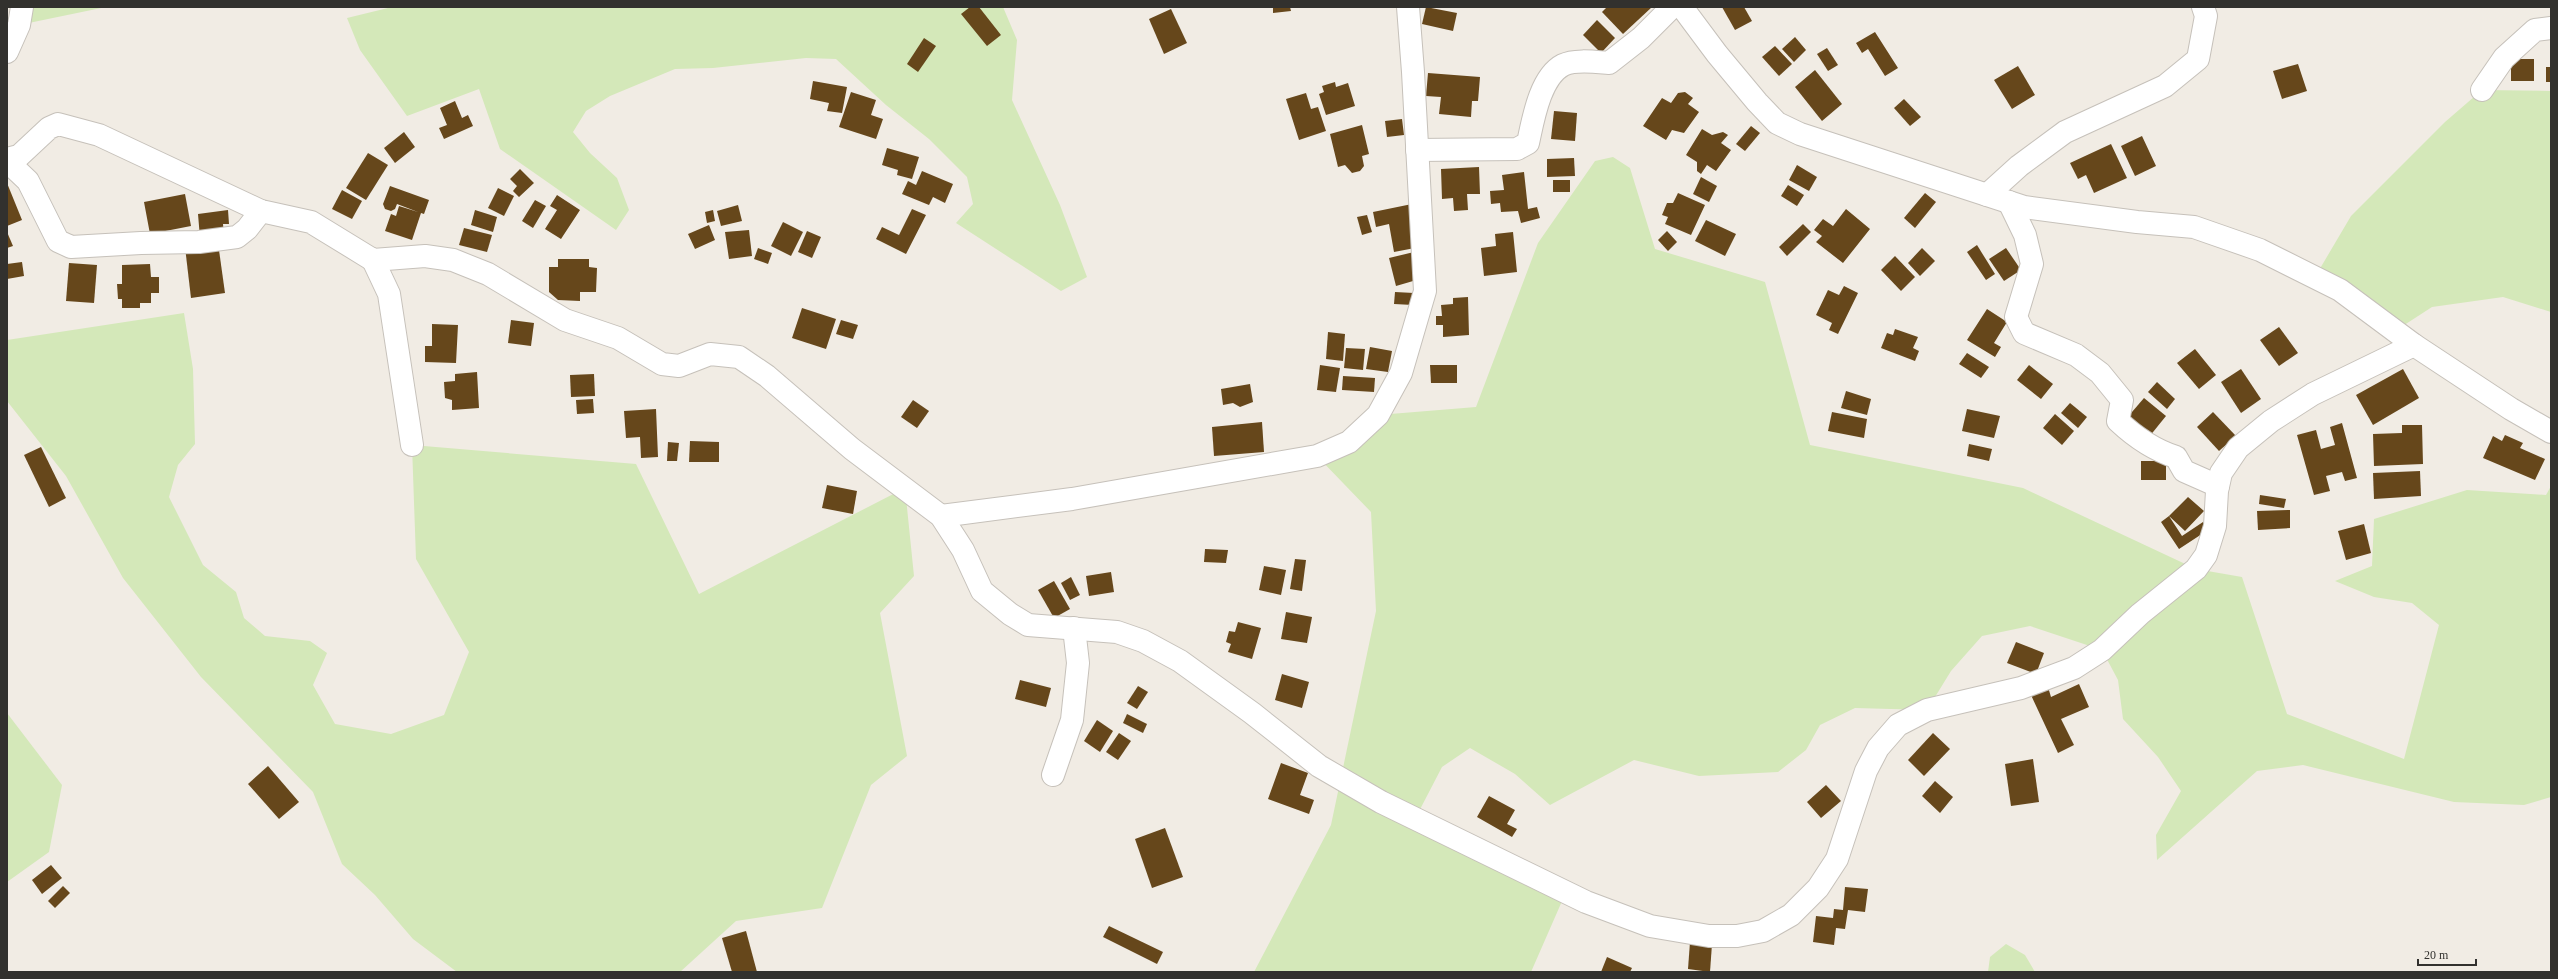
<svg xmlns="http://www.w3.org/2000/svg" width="2558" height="979" font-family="Georgia,serif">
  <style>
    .green { fill: #d4e8b9 }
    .building { fill: #66471b }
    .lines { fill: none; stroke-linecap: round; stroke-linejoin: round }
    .minor-casing { stroke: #c6c1ba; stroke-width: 24 }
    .highway-casing { stroke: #c6c1ba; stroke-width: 24 }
    .minor { stroke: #fff; stroke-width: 22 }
    .highway { stroke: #fff; stroke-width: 22 }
  </style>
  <rect width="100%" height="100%" fill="#f1ece4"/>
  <g class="green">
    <polygon points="22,7 106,7 19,25"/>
    <polygon points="392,7 1003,7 1017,40 1012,100 1060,205 1087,277 1061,291 956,223 973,204 967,177 929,139 886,105 836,59 806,58 713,68 675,69 610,96 586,111 573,132 590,153 617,178 629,210 616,230 500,149 479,89 407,116 360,50 347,18"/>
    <polygon points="2482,90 2551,91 2551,312 2503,297 2432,307 2395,331 2315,277 2351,216 2445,122"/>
    <polygon points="1613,157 1630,168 1655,249 1765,282 1810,445 2023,488 2196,569 2242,577 2287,714 2404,759 2439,625 2412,603 2374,597 2335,581 2372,566 2374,519 2467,490 2546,495 2551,486 2551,797 2524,805 2454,802 2303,765 2257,771 2157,860 2156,835 2181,791 2158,757 2123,719 2118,680 2102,650 2030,626 1982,636 1951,671 1927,710 1855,708 1820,725 1806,750 1778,772 1699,776 1634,760 1550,805 1515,774 1470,748 1442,767 1415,819 1566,892 1531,972 1254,972 1331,825 1376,611 1371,512 1317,456 1378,415 1476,407 1538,243 1595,161"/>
    <polygon points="184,313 193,369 195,444 178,465 169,497 203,565 236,592 244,618 265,636 310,641 327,653 313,685 335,724 391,734 444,715 469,652 416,559 412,445 636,464 699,594 905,488 914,576 880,613 907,756 871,785 822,908 736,921 680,972 457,972 413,939 375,895 342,864 313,792 201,677 123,578 66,476 7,401 7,340"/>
    <polygon points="7,713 62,785 49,852 7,882"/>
    <polygon points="2006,944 2025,955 2035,972 1988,972 1990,957"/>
  </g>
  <g class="building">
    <polygon points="970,7 979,7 1001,35 987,46 961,14"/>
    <polygon points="1273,7 1290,7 1291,11 1273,13"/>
    <polygon points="1426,7 1457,13 1453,31 1422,24"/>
    <polygon points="1607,7 1652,7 1623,34 1602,12"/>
    <polygon points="1722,7 1744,7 1752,21 1735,30"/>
    <polygon points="1171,9 1187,43 1164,54 1149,19"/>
    <polygon points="1597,20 1615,38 1601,53 1583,35"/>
    <polygon points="1875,32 1898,68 1885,76 1868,49 1862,53 1856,43"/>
    <polygon points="1795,37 1806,50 1794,62 1782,49"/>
    <polygon points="924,38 936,46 918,72 907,64"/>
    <polygon points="1775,46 1792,64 1779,76 1762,57"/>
    <polygon points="1827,48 1838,65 1828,71 1817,54"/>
    <rect x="2511" y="59" width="23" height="22"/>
    <polygon points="2298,64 2307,91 2282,99 2273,71"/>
    <polygon points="2018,66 2035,95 2012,109 1994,80"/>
    <rect x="2546" y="67" width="5" height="15"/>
    <polygon points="1815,70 1842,104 1822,121 1795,87"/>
    <polygon points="1428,73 1480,77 1478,101 1472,101 1471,117 1439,114 1441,97 1426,96"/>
    <polygon points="813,81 847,87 842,113 827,111 829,103 810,99"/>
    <polygon points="1335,82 1336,87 1348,83 1355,106 1326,115 1319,94 1324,92 1322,86"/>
    <polygon points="851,92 876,100 871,115 883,119 876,139 839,127"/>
    <polygon points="1685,92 1693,98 1688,104 1699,112 1684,133 1672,130 1666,140 1643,126 1662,98 1671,103 1678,93"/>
    <polygon points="1306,93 1311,109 1318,107 1326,131 1299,140 1286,99"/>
    <polygon points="1904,99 1921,117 1910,126 1894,108"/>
    <polygon points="455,101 462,118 468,115 473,126 444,139 439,128 447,125 440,108"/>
    <polygon points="1554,111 1577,113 1575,141 1551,139"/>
    <polygon points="1402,119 1404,135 1387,137 1385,121"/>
    <polygon points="1362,125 1369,154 1362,156 1364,166 1360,171 1352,173 1345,165 1338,167 1330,134"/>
    <polygon points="1751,126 1760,133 1745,151 1736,144"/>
    <polygon points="1702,129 1712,135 1723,132 1728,135 1721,143 1731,150 1716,171 1707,165 1701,174 1697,171 1697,162 1686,155"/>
    <polygon points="404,132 415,147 395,163 384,148"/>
    <polygon points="2142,136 2156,166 2135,176 2121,146"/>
    <polygon points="2111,144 2127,178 2094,193 2086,175 2078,179 2070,163"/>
    <polygon points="887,148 919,157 912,179 897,175 898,170 882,165"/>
    <polygon points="368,153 388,165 366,200 346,188"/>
    <polygon points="1574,158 1575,176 1547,177 1547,159"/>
    <polygon points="1797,165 1817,177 1809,191 1789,180"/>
    <polygon points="1479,167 1480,194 1467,194 1468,210 1454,211 1453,198 1442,199 1441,169"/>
    <polygon points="520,169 534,183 519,197 513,191 517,186 510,179"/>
    <polygon points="922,171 953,184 945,203 933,197 929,205 902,194 908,181 916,185"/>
    <polygon points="1524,172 1528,209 1537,207 1540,218 1521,223 1518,211 1501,212 1500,203 1491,204 1490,191 1504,190 1502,175"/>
    <polygon points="1701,177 1717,186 1709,202 1693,194"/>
    <rect x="1553" y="180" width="17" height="12"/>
    <polygon points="7,183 22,220 7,226"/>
    <polygon points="1788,185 1804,195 1797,206 1781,196"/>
    <polygon points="390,186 429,200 424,214 421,213 412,240 385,231 391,214 396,216 399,206 418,212 397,204 395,209 391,211 385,209 383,204"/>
    <polygon points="498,188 514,196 504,216 488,208"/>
    <polygon points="342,190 362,201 352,219 332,209"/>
    <polygon points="1678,193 1705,205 1691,235 1665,224 1668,217 1662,215 1667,203 1673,203"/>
    <polygon points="1925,193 1936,202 1915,228 1904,218"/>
    <polygon points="185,194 191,226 150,234 144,202"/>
    <polygon points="557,195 580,210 561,239 545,229 557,210 550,206"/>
    <polygon points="535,200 546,206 533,228 522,221"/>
    <polygon points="1412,204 1420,247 1394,252 1389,224 1376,227 1373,212"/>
    <polygon points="738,205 742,221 721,226 717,211"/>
    <polygon points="912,209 926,215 906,254 876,239 882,227 899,235"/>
    <polygon points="1846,209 1870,229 1843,263 1816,242 1822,236 1814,230 1823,219 1833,226"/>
    <polygon points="228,210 229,224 223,224 224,235 200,238 198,214"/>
    <polygon points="475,210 497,217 493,232 471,225"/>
    <polygon points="713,210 715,221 707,223 705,212"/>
    <polygon points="1367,215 1372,232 1362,235 1357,217"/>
    <polygon points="1706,220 1736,234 1725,256 1695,241"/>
    <polygon points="783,222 803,232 791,256 771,246"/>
    <polygon points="1803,224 1811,232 1787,256 1779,247"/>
    <polygon points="709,225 715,240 695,249 688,234"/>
    <polygon points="464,228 492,235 487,252 459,245"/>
    <polygon points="749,230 752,256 729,259 725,232"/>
    <polygon points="807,231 821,237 812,258 798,252"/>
    <polygon points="1667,231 1677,242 1668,251 1658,240"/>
    <polygon points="7,232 13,246 7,248"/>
    <polygon points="1513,232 1517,272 1484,276 1481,248 1496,246 1495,234"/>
    <polygon points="218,243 225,293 191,298 185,247"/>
    <polygon points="1977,245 1995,274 1986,280 1967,252"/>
    <polygon points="758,248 772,253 768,264 754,259"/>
    <polygon points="1922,248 1935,261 1920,276 1908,263"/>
    <polygon points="2006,248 2021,270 2004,281 1989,259"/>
    <polygon points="1414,252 1420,279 1396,286 1389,258"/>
    <polygon points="1895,256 1915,277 1901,291 1881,270"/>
    <polygon points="558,259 589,259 589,267 597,268 596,292 580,292 580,301 558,300 549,292 549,267 558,267"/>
    <polygon points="22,262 24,276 7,279 7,264"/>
    <polygon points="69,263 97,265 94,303 66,301"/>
    <polygon points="150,264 151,277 159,277 159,293 151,293 151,303 140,303 140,308 122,308 122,299 118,299 117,284 122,284 122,265"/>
    <polygon points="1844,286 1858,293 1838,334 1829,330 1832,323 1816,315 1828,290 1839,295"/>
    <polygon points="1395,292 1414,293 1413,305 1394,304"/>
    <polygon points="1468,297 1469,335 1443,337 1443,325 1436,325 1436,316 1442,316 1441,305 1453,304 1453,298"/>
    <polygon points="802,308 836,319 826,349 792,338"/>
    <polygon points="1987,309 2007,322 1994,343 2001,347 1995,357 1967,340"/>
    <polygon points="511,320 534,323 531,346 508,343"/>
    <polygon points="841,320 858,325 853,339 836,334"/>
    <polygon points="432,324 458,325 456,363 425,362 425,346 432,346"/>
    <polygon points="2279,327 2298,353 2279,366 2260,340"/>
    <polygon points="1895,329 1918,337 1913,348 1919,351 1915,361 1881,348 1887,333 1893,335"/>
    <polygon points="1328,332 1345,334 1343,361 1326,359"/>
    <polygon points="1370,347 1392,351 1388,372 1366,369"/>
    <polygon points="1346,348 1365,349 1363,370 1344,368"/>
    <polygon points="2195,349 2216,375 2199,389 2177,363"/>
    <polygon points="1967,353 1989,367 1981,378 1959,364"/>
    <polygon points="1320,365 1340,368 1336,392 1317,390"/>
    <polygon points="1430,365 1457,365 1457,383 1431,383"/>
    <polygon points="2029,365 2053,384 2041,399 2017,380"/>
    <polygon points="2241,369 2261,399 2241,413 2221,382"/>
    <polygon points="2403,369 2419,398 2373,425 2356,395"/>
    <polygon points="477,372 479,408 452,410 452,400 445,398 444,382 455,381 455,374"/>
    <polygon points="594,374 595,396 571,397 570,375"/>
    <polygon points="1343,376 1375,378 1374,392 1342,390"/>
    <polygon points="2157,382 2175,399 2167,409 2148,392"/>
    <polygon points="1250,384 1253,402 1240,407 1233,403 1223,405 1221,389"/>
    <polygon points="1846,391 1871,399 1867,415 1841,408"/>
    <polygon points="2144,398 2166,416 2149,437 2126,419"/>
    <polygon points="593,399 594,413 577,414 576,400"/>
    <polygon points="913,400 929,411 917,428 901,417"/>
    <polygon points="2070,403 2087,417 2078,428 2061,413"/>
    <polygon points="656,409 658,457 641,458 640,437 626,438 624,411"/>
    <polygon points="1967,409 2000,416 1994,438 1962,431"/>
    <polygon points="1832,412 1867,419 1864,438 1828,431"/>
    <polygon points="2213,412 2236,436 2219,451 2197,427"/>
    <polygon points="2055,414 2074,431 2062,445 2043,428"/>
    <polygon points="1262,422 1264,452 1214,456 1212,427"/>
    <polygon points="2342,423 2357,478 2345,481 2342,472 2326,476 2330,491 2314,495 2297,435 2316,430 2321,449 2335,445 2330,427"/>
    <polygon points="2402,425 2422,425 2423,464 2374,466 2373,434 2402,433"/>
    <polygon points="2505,435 2523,443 2520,448 2545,459 2535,480 2483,458 2493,436 2502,441"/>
    <polygon points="690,441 719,442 719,462 689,462"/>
    <polygon points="668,442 679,443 677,461 667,461"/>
    <polygon points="1969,444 1992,449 1989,461 1967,456"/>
    <polygon points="41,447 66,498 49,507 24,455"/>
    <rect x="2141" y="461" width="25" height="19"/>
    <polygon points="2420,471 2421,496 2374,499 2373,473"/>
    <polygon points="827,485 857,491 853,514 822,508"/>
    <polygon points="2260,495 2286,499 2284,508 2259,504"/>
    <polygon points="2188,497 2204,511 2185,531 2169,516 2182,536 2203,522 2208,530 2179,549 2161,522 2169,516"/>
    <polygon points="2290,510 2290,528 2258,530 2257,511"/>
    <polygon points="2364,524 2371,553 2346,560 2338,531"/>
    <polygon points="1205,549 1228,550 1226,563 1204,562"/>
    <polygon points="1295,559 1306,560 1302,591 1290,589"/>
    <polygon points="1264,566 1286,570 1281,595 1259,590"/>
    <polygon points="1111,572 1114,592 1089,596 1086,576"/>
    <polygon points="1071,577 1080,595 1070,600 1061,583"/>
    <polygon points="1054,581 1070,609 1054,618 1038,590"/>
    <polygon points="1286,612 1312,617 1307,643 1281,639"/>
    <polygon points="1238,622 1261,628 1252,659 1228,652 1231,644 1226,642 1229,631 1235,632"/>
    <polygon points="2016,642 2044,653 2036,674 2007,663"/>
    <polygon points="1282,674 1309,682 1302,708 1275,700"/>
    <polygon points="1020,680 1051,688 1046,707 1015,699"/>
    <polygon points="2079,684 2089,707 2061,719 2074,745 2058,753 2031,695 2048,687 2051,697"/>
    <polygon points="1138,686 1148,692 1137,709 1127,703"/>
    <polygon points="1127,714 1147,724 1143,733 1123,723"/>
    <polygon points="1097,720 1113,731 1100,752 1084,741"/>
    <polygon points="1119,733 1131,741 1118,760 1106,752"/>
    <polygon points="1933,733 1950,749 1924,776 1908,760"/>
    <polygon points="2033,759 2039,802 2011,806 2005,764"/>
    <polygon points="1281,763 1308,773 1300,795 1314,800 1309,814 1268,799"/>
    <polygon points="268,766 299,802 279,819 248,784"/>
    <polygon points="1935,781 1953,797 1940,813 1922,796"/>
    <polygon points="1826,785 1841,801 1821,818 1807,802"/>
    <polygon points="1489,796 1515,810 1507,824 1517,829 1512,837 1477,817"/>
    <polygon points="1165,828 1183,877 1152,888 1135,839"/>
    <polygon points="51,865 62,878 42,894 32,880"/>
    <polygon points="63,886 70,893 55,908 48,901"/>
    <polygon points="1845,887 1868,889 1865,912 1848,910 1845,929 1836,928 1834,945 1813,942 1816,916 1833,918 1834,909 1843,910"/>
    <polygon points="1109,926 1163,952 1157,964 1103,937"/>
    <polygon points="746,931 757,972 732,972 722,938"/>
    <polygon points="1690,942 1712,944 1710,972 1688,969"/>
    <polygon points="1607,957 1632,968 1630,972 1601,972"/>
  </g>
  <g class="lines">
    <defs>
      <g id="minor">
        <polyline points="1682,7 1717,54 1757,102 1777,123 1800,134 2024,207 2137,222 2194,227 2260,250 2340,290 2414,345 2511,409 2551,432"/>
        <polyline points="2482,90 2504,58 2535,30 2551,28"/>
        <path d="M1417,150L1517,149L1528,143C1533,120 1540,77 1563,65C1575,59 1596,62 1609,63L1641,38L1672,7"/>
        <polyline points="7,159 19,156 49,128 58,124 99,135 261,211 311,222 373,260 425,256 453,260 488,274 565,320 618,338 662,364 679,366 710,354 739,357 767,376 852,449 941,516 963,550 982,591 1010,614 1028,625 1117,632 1143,641 1180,661 1252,713 1319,766 1381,802 1586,902 1650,926 1709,936 1737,936 1763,931 1791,915 1818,888 1837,859 1866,771 1878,748 1898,725 1927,710 2021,688 2074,668 2102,650 2140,614 2196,569 2206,555 2215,526 2217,491 2221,473 2238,448 2271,421 2313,394 2414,345"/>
        <polyline points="7,161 28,181 58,241 71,247 141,243 199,242 237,237 247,229 261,211"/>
        <polyline points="1987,195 2019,166 2065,132 2165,86 2198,59 2206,16 2203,7"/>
        <path d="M2009,202L2025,235L2032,264L2016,317L2024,333L2076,355L2100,373L2122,400L2118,421C2135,437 2154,450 2176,457L2184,471L2218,486"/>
        <polyline points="373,260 389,294 412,445"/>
        <polyline points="941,516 1072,499 1317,456 1349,442 1378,415 1401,373 1425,291 1413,72 1408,7"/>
        <polyline points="1053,775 1072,720 1078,663 1074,628"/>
      </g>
      <polyline id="highway" points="7,52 19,25 22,7"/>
    </defs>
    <use href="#minor" class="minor-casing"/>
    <use href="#highway" class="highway-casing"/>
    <use href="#minor" class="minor"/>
    <use href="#highway" class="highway"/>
  </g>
  <rect width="2558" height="979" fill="none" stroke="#32312e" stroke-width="16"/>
  <path d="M2418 959v6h58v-6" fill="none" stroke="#32312e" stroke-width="2"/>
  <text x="2424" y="959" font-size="12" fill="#32312e" stroke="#f1ece4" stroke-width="3" paint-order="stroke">20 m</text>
</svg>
